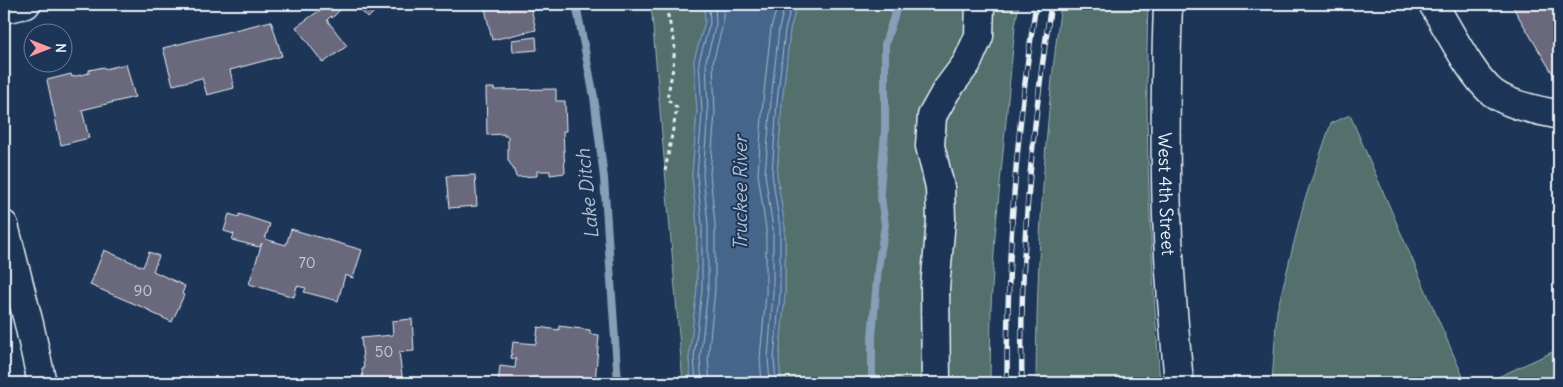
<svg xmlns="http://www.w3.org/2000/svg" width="1563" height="387" font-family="Delius,sans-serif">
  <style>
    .green { fill: #526f6d; stroke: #9db0b2 }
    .water { fill: #44668a; stroke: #869eb6 }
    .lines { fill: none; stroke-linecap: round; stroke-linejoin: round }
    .shore { stroke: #a6b9cc; stroke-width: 1 }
    .stream { stroke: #869eb6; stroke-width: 8 }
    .building { fill: #69687b; stroke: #e8f1f8 }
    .minor-casing { stroke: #e8f1f8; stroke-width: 31 }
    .major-casing { stroke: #e8f1f8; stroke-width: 31 }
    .path { stroke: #e8f1f8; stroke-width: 3; stroke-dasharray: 4 4; stroke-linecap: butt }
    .minor { stroke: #1d3557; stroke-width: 28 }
    .major { stroke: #1d3557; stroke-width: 28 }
    .rail-casing { stroke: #e8f1f8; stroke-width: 5.5 }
    .rail { stroke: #1d3557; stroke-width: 4; stroke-dasharray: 11; stroke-linecap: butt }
    .labels { text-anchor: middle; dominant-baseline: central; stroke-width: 4; stroke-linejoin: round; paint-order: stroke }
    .number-label { font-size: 15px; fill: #c8cfd9 }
    .street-label { font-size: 18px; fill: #e8f1f8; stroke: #1d3557 }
    .water-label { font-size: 19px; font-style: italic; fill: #afc0d2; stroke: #1d3557 }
  </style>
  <rect width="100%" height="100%" fill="#1d3557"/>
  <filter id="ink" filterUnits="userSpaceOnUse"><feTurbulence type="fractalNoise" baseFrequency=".02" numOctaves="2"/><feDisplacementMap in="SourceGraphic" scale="10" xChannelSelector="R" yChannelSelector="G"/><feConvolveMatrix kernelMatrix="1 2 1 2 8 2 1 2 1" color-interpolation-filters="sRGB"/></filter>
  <g filter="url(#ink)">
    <g class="green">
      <polygon points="651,4 704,4 705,22 694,60 697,113 692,175 697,225 697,289 689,359 691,383 683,383"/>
      <polygon points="797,4 1019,4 1015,26 995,236 991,307 990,383 781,383 779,359 785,295 785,228 777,175 782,102 790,30"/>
      <path d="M1061,4H1148C1144,131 1151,256 1160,383H1036C1037,256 1044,130 1061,4Z"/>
      <polygon points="1350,115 1464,379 1474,383 1498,377 1559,349 1559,383 1272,383 1277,311 1304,202 1331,123"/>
    </g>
    <polygon class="water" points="704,4 797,4 790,30 782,102 777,175 785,228 785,295 779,359 781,383 691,383 689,359 697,289 697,225 692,175 697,113 694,60 705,22"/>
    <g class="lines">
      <g class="shore">
        <polyline points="696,383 694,358 702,289 702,225 697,175 702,113 699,61 710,23 709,4"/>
        <polyline points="702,383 700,359 708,289 708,225 703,174 708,113 706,61 716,24 715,4"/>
        <polyline points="710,383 708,359 715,289 715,224 710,174 715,113 713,62 723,24 723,4"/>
        <polyline points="762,383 760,358 766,294 766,229 758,174 763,101 771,28 778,4"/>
        <polyline points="770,383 768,358 773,294 773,229 765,174 771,101 779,29 785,4"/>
        <polyline points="776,383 774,358 780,294 780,228 772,174 777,102 785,30 792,4"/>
      </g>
      <g class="stream">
        <polyline points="576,4 594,97 604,178 618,383"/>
        <polyline points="872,383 872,337 878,268 885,225 880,190 885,132 885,44 898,4"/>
      </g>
    </g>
    <g class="building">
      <polygon points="318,4 349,4 347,6 345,5 332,18 331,16 327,20 347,46 323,63 296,27 320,10 323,10"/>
      <polygon points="355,4 382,4 368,18"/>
      <polygon points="484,4 530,4 536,30 492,40"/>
      <polygon points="1511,4 1559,4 1559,84"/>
      <polygon points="271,21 282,56 230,70 234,88 207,95 202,78 173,85 163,48"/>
      <polygon points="536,37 537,50 513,52 512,40"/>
      <polygon points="126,64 135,97 82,110 89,138 61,145 47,80 71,74 72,77 89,73 89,70 104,67 105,69"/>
      <polygon points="486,88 494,88 494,90 556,89 556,101 565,101 566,131 563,131 565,173 550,175 550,171 537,171 537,176 516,177 514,170 508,160 508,136 504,136 504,134 487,135"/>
      <polygon points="475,175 477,206 449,208 446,176"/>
      <polygon points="229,214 239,217 239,214 270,224 265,239 286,245 291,229 362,250 353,278 345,275 338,301 304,292 306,288 297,286 294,297 249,284 262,243 259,247 232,240 234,234 224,231"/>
      <polygon points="104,250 143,267 149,252 159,256 153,271 185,286 182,294 184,295 172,322 148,311 149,310 90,285"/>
      <polygon points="412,319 414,351 399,352 403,383 363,383 362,369 364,369 361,338 393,335 392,321"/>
      <polygon points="559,326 590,330 590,334 599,335 595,383 498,383 500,366 515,368 516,359 511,358 513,342 536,344 538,327 559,330"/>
    </g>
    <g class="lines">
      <defs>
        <g id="minor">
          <path d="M1433,4C1448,28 1472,77 1493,93C1511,106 1538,110 1559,115"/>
          <polyline points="4,9 26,4"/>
          <polyline points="4,225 29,324 42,383"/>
          <polyline points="936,383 935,288 941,220 940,187 930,146 932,116 946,91 967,63 979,36 980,4"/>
        </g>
        <g id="major">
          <path id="s1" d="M1168,4C1166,62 1165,120 1166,178C1167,247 1173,315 1179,383"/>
        </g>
      </defs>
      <use href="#minor" class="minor-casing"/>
      <use href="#major" class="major-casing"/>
      <polyline class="path" points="665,171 677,108 667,99 673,68 675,44 665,4"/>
      <use href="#minor" class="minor"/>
      <use href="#major" class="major"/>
      <defs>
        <g id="rail">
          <path d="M1007,383C1007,256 1016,130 1036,4"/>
          <path d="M1022,383C1019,256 1032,129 1051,4"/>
        </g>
      </defs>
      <use href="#rail" class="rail-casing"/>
      <use href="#rail" class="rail"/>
    </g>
  </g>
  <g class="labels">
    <g class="number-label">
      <text x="307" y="262">70</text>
      <text x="143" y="290">90</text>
      <text x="384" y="351">50</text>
    </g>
    <g class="street-label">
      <text stroke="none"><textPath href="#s1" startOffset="190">West 4th Street</textPath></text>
    </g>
    <g class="water-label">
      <text transform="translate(740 193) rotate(-90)">Truckee River</text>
      <text transform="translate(587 194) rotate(-96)">Lake Ditch</text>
    </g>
  </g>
  <rect width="1563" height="387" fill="none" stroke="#1d3557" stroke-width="20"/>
  <rect x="10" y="10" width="1543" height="367" fill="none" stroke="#e8f1f8" stroke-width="2" filter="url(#ink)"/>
  <g transform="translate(48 48) rotate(90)"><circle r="24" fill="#1d3557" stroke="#6e8097"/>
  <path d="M0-4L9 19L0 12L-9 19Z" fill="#ff9aa2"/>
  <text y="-8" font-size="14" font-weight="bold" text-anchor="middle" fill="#e8f1f8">N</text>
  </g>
</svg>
